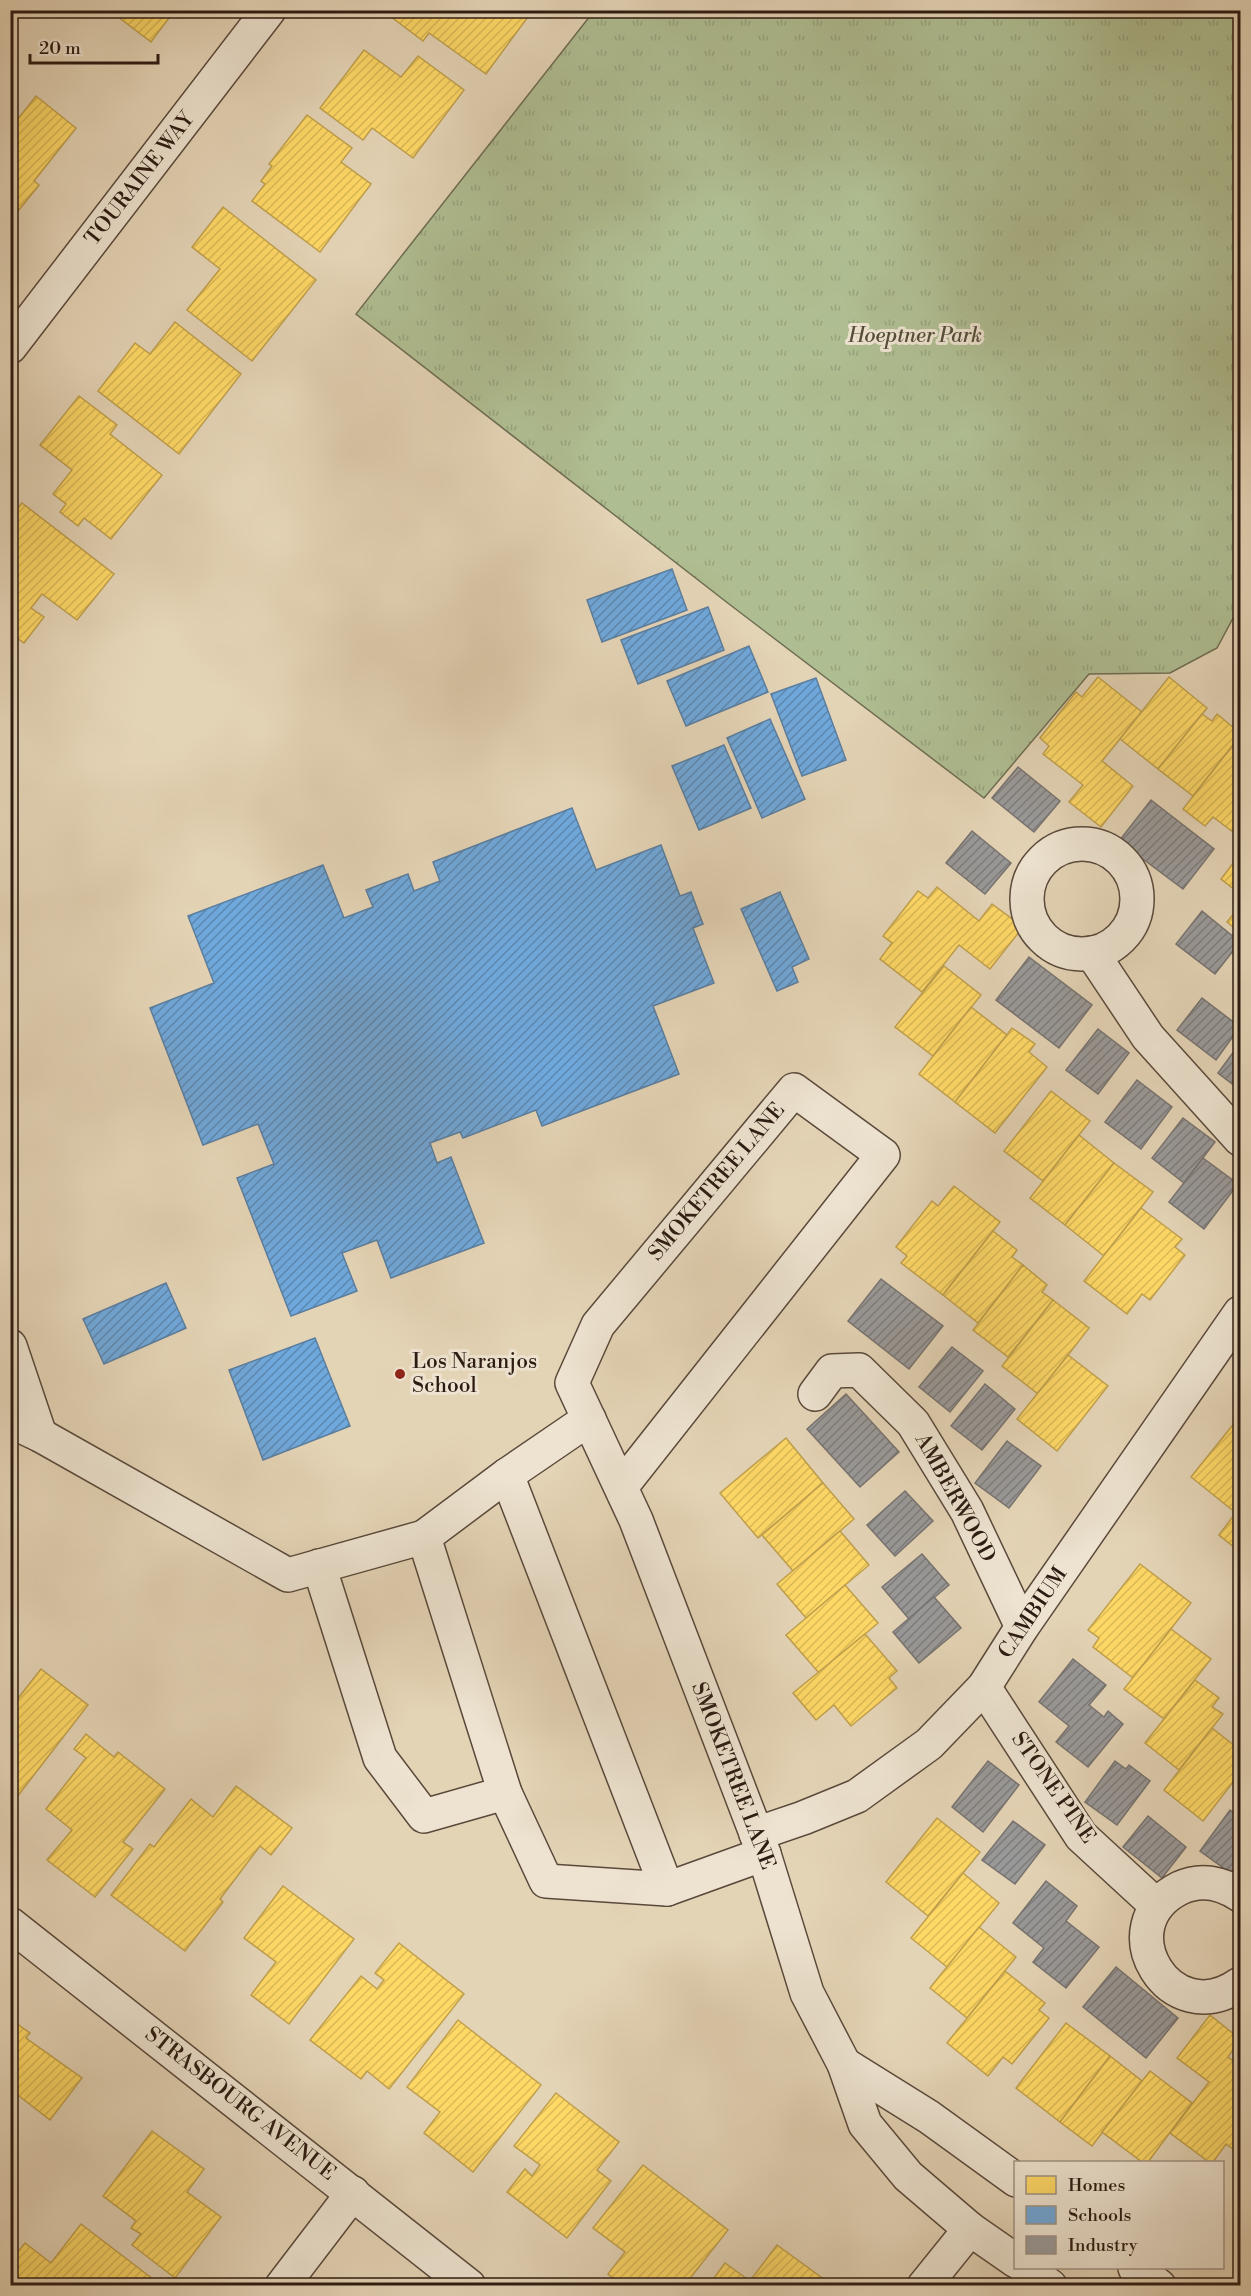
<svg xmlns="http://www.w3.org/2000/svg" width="1251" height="2296" font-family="'Libre Bodoni',serif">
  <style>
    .park { fill: url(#park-tufts); stroke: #6e6c52; stroke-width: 1.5 }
    .homes { fill: url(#homes-hatch); stroke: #c0a04d; stroke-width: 1.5 }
    .schools { fill: url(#schools-hatch); stroke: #5b7e9f; stroke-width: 1.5 }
    .industry { fill: url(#industry-hatch); stroke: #787370; stroke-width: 1.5 }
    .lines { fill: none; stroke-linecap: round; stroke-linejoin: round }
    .minor-casing { stroke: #5a493b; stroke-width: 36 }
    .minor { stroke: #ede3d0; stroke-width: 33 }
    .poi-dot { fill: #8f2418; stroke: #ede3d0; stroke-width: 2 }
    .labels { text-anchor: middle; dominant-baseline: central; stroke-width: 6; stroke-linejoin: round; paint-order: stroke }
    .street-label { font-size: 21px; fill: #2c1b12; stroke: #ede3d0 }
    .park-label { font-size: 21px; font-style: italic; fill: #534c38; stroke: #ede3d0 }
    .poi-label { font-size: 21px; fill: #2c1b12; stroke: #ede3d0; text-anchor: start }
  </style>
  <defs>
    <pattern id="park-tufts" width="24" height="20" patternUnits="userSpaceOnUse" patternTransform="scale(1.5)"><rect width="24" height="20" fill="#afbe92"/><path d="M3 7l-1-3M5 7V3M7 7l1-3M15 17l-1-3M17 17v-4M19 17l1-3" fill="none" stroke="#97a37d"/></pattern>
    <pattern id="homes-hatch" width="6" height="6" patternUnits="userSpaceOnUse" patternTransform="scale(1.5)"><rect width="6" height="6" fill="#ffd966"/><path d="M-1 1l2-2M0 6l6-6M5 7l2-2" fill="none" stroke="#dbba57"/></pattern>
    <pattern id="schools-hatch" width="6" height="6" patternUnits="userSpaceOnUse" patternTransform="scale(1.5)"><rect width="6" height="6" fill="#6fa8dc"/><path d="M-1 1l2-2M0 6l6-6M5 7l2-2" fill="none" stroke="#5b88b1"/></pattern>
    <pattern id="industry-hatch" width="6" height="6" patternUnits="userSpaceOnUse" patternTransform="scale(1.5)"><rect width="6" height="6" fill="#999"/><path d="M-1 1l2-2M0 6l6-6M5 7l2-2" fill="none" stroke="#7d7c7b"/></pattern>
  </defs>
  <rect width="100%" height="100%" fill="#e4d4b6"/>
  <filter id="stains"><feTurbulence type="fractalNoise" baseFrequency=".00333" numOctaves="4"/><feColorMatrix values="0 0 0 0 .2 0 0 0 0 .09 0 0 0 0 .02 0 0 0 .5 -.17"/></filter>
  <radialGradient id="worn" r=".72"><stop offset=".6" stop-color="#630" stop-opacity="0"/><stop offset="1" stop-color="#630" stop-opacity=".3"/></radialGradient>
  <polygon class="park" points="594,11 1240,11 1240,605 1217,648 1170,673 1089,674 984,798 729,604 356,314"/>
  <g class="homes">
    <polygon points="109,10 175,10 151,42"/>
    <polygon points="382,10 533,10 486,74 429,33 423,41"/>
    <polygon points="364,50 401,77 418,56 464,90 413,158 372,128 363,140 320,108"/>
    <polygon points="36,96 76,128 34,181 39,185 10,221 10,129"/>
    <polygon points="307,115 352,148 341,162 371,184 320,252 252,201 265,184 261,181 272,166 269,164"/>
    <polygon points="223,207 316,280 252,361 187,310 220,269 192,247"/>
    <polygon points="175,322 241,374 179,454 98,391 135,343 150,354"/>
    <polygon points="79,396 117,425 110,434 162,475 111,539 84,518 78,526 60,512 66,504 53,494 72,470 40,445"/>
    <polygon points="22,503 114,574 77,620 42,594 31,608 44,617 24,643 10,633 10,517"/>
    <polygon points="1098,677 1142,712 1102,761 1133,786 1101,827 1069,802 1083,785 1043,754 1049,746 1040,738 1076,692 1082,697"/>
    <polygon points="1169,677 1207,708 1158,769 1120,739"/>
    <polygon points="1202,714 1212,721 1217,714 1240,733 1240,736 1193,796 1158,769"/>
    <polygon points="1240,736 1240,823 1233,832 1213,817 1205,826 1183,809"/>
    <polygon points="1240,854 1240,933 1227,922 1239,907 1233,902 1240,894 1221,879"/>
    <polygon points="937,887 979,921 992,904 1023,927 990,969 959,945 922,992 880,959 892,943 883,936 918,891 928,898"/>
    <polygon points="944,966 981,995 933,1056 895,1027"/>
    <polygon points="971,1007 1007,1035 955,1102 919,1074"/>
    <polygon points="1012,1028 1035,1044 1029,1052 1047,1067 995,1133 955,1102"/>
    <polygon points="1051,1091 1090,1121 1043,1181 1004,1151"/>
    <polygon points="1079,1135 1114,1163 1065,1225 1030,1198"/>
    <polygon points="1114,1163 1153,1192 1104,1256 1065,1225"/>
    <polygon points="954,1186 1000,1222 943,1295 901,1263 907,1256 896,1247 932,1201 938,1206"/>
    <polygon points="1141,1208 1182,1239 1175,1247 1185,1255 1150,1300 1142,1294 1127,1314 1084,1281"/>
    <polygon points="993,1231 1017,1250 1012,1257 1023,1265 978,1323 943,1295"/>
    <polygon points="1023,1265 1047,1285 1042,1292 1053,1300 1008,1357 973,1330"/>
    <polygon points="1053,1300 1089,1328 1038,1394 1002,1366"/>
    <polygon points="1068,1355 1108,1386 1057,1451 1017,1419"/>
    <polygon points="1240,1416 1240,1507 1236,1513 1191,1477"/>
    <polygon points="786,1438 823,1483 758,1538 720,1493"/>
    <polygon points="823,1483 854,1519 793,1571 762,1535"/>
    <polygon points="1240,1507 1240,1552 1219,1535"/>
    <polygon points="840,1531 869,1565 806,1618 777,1584"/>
    <polygon points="1140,1564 1191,1603 1133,1678 1093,1647 1099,1638 1088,1630"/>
    <polygon points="845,1585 878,1623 819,1673 786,1635"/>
    <polygon points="1171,1629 1211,1659 1164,1719 1124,1689"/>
    <polygon points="865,1634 897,1671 889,1678 897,1688 851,1726 834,1705 816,1720 793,1693"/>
    <polygon points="41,1669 88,1705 10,1806 10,1704 12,1706"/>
    <polygon points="1195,1680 1219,1698 1212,1707 1223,1714 1179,1770 1145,1743"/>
    <polygon points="1212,1728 1240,1750 1240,1773 1203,1821 1164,1790"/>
    <polygon points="86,1734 114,1757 118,1752 165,1789 123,1842 133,1849 95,1897 47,1860 72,1830 46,1809 86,1758 74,1749"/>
    <polygon points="236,1786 292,1828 271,1855 260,1846 220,1899 223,1902 185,1951 111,1895 150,1844 154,1847 191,1799 213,1817"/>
    <polygon points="937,1818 980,1852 928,1916 886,1882"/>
    <polygon points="963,1873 999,1903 947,1967 911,1938"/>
    <polygon points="283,1886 354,1939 289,2024 251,1995 276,1962 244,1938"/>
    <polygon points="979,1927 1016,1957 967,2018 930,1988"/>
    <polygon points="399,1943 464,1994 389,2089 367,2071 361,2079 310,2040 361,1976 377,1989 384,1980 375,1973"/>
    <polygon points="1005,1971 1045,2003 1039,2010 1049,2018 1012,2064 1003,2057 988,2076 947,2043"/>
    <polygon points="1210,2015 1240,2039 1228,2057 1240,2066 1240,2147 1237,2152 1226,2144 1213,2162 1209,2162 1170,2133 1209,2082 1177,2058"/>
    <polygon points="10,2019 30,2033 26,2038 82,2078 50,2120 10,2089"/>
    <polygon points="458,2020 541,2085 473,2172 424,2133 440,2112 407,2087"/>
    <polygon points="1066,2023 1110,2056 1060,2122 1016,2088"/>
    <polygon points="1110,2056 1142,2081 1092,2146 1060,2122"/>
    <polygon points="1150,2071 1192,2103 1148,2162 1142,2162 1102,2132"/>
    <polygon points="556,2093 619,2142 597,2170 611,2181 567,2238 507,2192 525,2169 532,2176 540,2165 514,2146"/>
    <polygon points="152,2131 204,2169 187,2192 221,2217 175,2278 132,2245 141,2234 131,2228 136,2221 103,2196"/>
    <polygon points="643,2165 728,2230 684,2286 623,2286 608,2274 625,2252 593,2228"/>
    <polygon points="81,2224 162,2286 15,2286 10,2282 10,2262 25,2243 51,2263"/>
    <polygon points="777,2245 825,2280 821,2286 708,2286 725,2263 750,2281"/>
  </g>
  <g class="schools">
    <polygon points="672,569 687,610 602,642 587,600"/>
    <polygon points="708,607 724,650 638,684 621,640"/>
    <polygon points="749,646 768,692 686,726 667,681"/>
    <polygon points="816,678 846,760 802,776 771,694"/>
    <polygon points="770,719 805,799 762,818 727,738"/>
    <polygon points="724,745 751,808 699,830 672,766"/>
    <polygon points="572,808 596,870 661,845 680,896 691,892 703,924 693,928 714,983 653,1006 679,1074 542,1126 536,1110 463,1138 460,1132 430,1143 437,1163 451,1157 484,1243 391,1278 377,1240 342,1253 357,1291 291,1316 237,1178 274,1164 258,1124 203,1145 150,1008 214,983 188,916 323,865 344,918 373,907 366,890 408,874 414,891 440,881 433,862"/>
    <polygon points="780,892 809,959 792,967 798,982 777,991 741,909"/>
    <polygon points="166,1283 186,1328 104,1364 83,1319"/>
    <polygon points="315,1338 350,1426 263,1460 229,1370"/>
  </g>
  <g class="industry">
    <polygon points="1018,767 1060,801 1034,832 992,798"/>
    <polygon points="1151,800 1214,849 1183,889 1119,841"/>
    <polygon points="972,831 1011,863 985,894 946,863"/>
    <polygon points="1202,911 1240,942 1215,974 1176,944"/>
    <polygon points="1029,957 1092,1005 1059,1048 996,1000"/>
    <polygon points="1202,998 1240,1027 1216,1060 1177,1030"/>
    <polygon points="1098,1029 1129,1053 1098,1094 1066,1070"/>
    <polygon points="1240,1043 1240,1090 1218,1073"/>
    <polygon points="1137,1080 1172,1107 1141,1149 1105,1122"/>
    <polygon points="1183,1118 1215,1142 1184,1183 1152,1158"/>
    <polygon points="1203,1158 1238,1184 1204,1229 1169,1202"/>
    <polygon points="881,1279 943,1326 909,1369 848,1321"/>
    <polygon points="952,1347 983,1371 950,1412 919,1387"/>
    <polygon points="985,1384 1015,1409 982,1450 951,1426"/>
    <polygon points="846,1394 899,1452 860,1487 807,1429"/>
    <polygon points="1007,1441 1041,1466 1009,1508 975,1483"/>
    <polygon points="905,1491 933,1521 895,1556 867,1525"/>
    <polygon points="922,1554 949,1585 909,1619 882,1587"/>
    <polygon points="934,1597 961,1628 919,1663 893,1632"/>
    <polygon points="1073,1659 1106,1685 1089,1705 1104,1717 1108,1711 1123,1724 1088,1767 1056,1742 1069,1726 1039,1702"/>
    <polygon points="988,1761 1019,1785 983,1832 952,1807"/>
    <polygon points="1115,1761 1126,1769 1129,1765 1150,1781 1117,1825 1085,1802"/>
    <polygon points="1230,1810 1240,1818 1240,1880 1200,1851"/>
    <polygon points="1148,1816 1186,1847 1162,1878 1123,1847"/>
    <polygon points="1013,1821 1045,1845 1015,1884 982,1860"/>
    <polygon points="1046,1881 1077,1906 1066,1921 1099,1947 1066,1988 1033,1962 1044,1948 1013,1923"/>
    <polygon points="1116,1967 1178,2018 1146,2058 1083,2007"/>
  </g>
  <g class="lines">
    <defs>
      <g id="minor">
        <polyline points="10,347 269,10"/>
        <circle cx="1082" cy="899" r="55"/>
        <polyline points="1092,953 1148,1037 1240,1139"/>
        <polyline points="10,1346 40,1435"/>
        <polyline points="815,1394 832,1371 859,1370 913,1423 967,1511 1022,1627"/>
        <polyline points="589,1419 507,1475 424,1537 505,1793 546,1881 667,1889 764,1854"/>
        <polyline points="10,1421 40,1435 288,1575 424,1537"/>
        <polyline points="507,1475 667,1889"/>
        <polyline points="621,1487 883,1155 794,1090 598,1325 572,1383 636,1520 764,1854 807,1993 844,2064 865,2124 908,2176 970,2229 1016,2261"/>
        <polyline points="319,1566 380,1758 424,1816 505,1793"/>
        <polyline points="984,1687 1081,1836 1157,1906"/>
        <polyline points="756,1834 803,1818 857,1796 929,1744 984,1687 1022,1627 1240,1313"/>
        <path d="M1240,1895C1222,1883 1201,1878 1180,1888C1105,1925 1170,2034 1240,1984"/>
        <polyline points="10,1924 469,2286"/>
        <polyline points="844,2064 929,2117 1016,2180"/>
        <polyline points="1025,2268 1050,2286"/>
        <polyline points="1135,2268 1159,2286"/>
        <polyline points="282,2286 353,2193"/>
        <polyline points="924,2286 970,2229"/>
      </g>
    </defs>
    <use href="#minor" class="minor-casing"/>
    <use href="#minor" class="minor"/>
  </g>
  <circle class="poi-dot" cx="400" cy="1374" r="6"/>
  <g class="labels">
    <g class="street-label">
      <text transform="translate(140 179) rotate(-52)">TOURAINE WAY</text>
      <text transform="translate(717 1182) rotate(-50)">SMOKETREE LANE</text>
      <text transform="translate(955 1498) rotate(61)">AMBERWOOD</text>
      <text transform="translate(1033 1613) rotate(-56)">CAMBIUM</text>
      <text transform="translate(733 1776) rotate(69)">SMOKETREE LANE</text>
      <text transform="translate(1053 1788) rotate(55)">STONE PINE</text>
      <text transform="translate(240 2104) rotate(38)">STRASBOURG AVENUE</text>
    </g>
    <g class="park-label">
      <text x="915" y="336">Hoeptner Park</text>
    </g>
    <g class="poi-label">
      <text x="412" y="1362">Los Naranjos<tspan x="412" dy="24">School</tspan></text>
    </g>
  </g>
  <rect width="1251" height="2296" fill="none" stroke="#e4d4b6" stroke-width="36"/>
  <rect x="12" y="12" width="1227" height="2272" fill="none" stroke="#2c1b12" stroke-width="3"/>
  <rect x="18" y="18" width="1215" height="2260" fill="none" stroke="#2c1b12" stroke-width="1.5"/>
  <rect x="1014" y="2161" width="210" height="108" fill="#ede3d0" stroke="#a09384" stroke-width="1.5"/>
  <rect x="1026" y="2176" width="30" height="18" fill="#ffd966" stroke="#a09384" stroke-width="1.5"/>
  <text x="1068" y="2191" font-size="18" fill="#2c1b12">Homes</text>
  <rect x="1026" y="2206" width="30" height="18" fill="#6fa8dc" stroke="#a09384" stroke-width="1.5"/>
  <text x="1068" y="2221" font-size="18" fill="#2c1b12">Schools</text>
  <rect x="1026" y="2236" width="30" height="18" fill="#999999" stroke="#a09384" stroke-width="1.5"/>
  <text x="1068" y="2251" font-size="18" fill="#2c1b12">Industry</text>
  <path d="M30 54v9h128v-9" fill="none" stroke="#2c1b12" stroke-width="3"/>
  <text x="39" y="54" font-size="18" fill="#2c1b12" stroke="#ede3d0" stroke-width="4.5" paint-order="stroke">20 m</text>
  <rect width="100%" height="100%" filter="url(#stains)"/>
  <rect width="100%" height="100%" fill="url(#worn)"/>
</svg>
